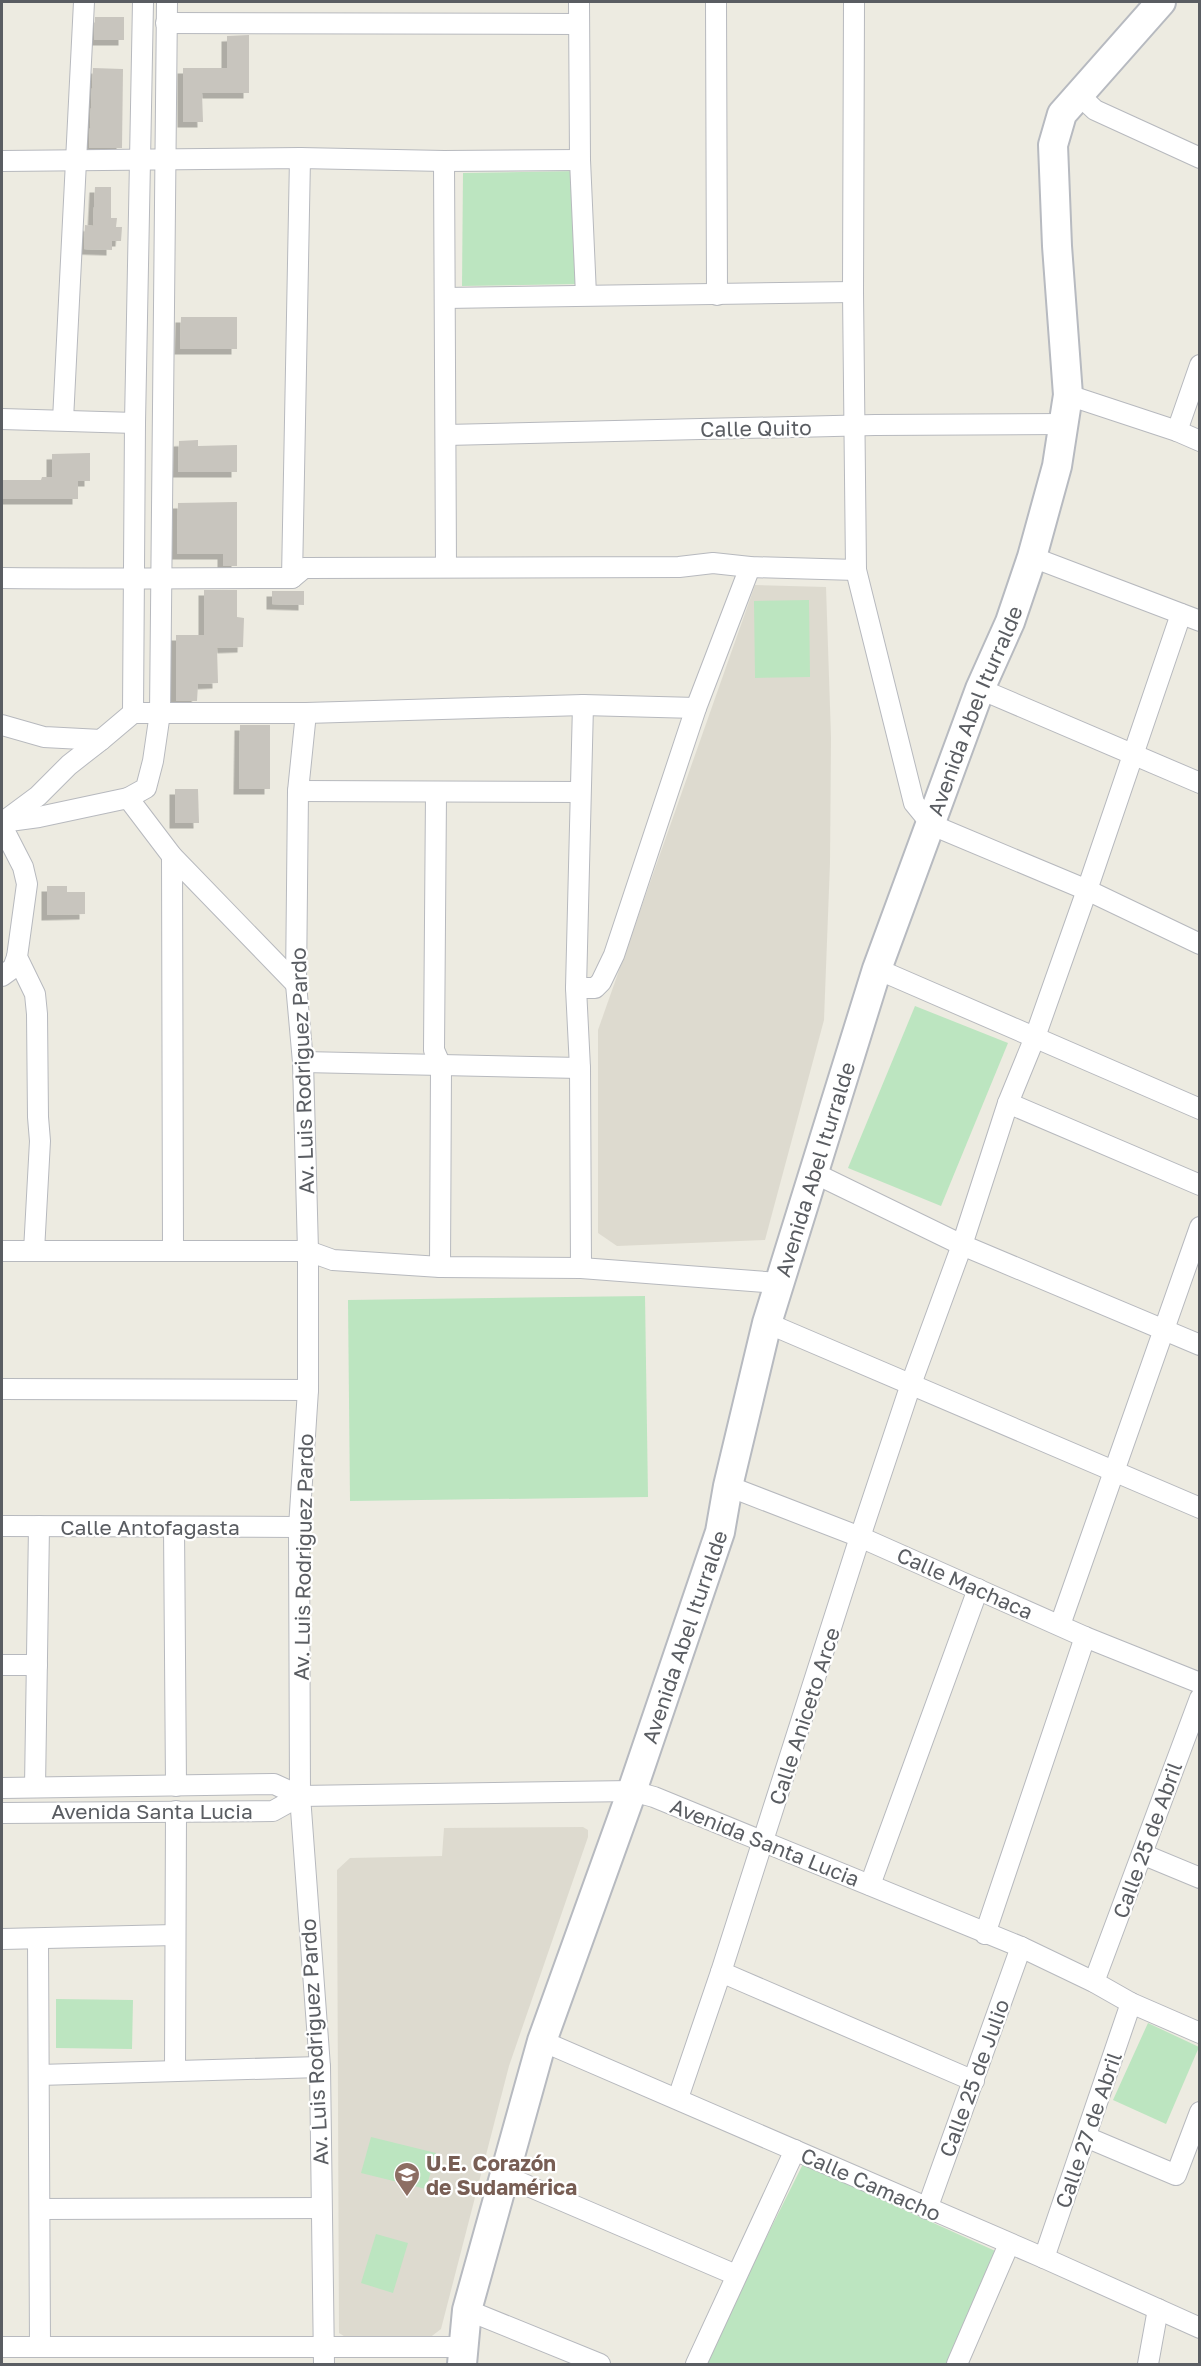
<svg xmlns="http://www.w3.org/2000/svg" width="1201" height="2366" font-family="'Golos Text',sans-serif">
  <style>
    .education { fill: #dddacf }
    .green { fill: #bce5c0 }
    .building { fill: #c8c5be; filter: url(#shadow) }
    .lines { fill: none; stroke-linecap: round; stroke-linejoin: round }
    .street-casing { stroke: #b7b9be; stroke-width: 22 }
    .secondary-casing { stroke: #b7bac0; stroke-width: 32 }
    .street { stroke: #fff; stroke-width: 20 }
    .secondary { stroke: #fff; stroke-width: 28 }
    .labels { text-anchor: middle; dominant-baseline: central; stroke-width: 4.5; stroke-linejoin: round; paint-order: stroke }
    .street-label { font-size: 21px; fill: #5a5d62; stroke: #fff }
    .education-label { font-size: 21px; font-weight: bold; fill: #785e54; stroke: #fff; text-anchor: start }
  </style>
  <defs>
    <filter id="shadow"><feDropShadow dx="-5.5" dy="5.5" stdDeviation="0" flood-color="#0004"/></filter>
  </defs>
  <rect width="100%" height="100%" fill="#edebe1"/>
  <g class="education">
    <polygon points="755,585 826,587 831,737 830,863 824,1020 765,1240 617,1246 598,1233 598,1030"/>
    <polygon points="583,1827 588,1830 588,1837 509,2066 441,2329 428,2339 347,2338 339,2333 337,1870 350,1858 442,1856 444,1828"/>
  </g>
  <g class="green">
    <polygon points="580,171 581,284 462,286 463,173"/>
    <polygon points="809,600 810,677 755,678 754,601"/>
    <polygon points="915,1006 1008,1043 941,1206 848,1168"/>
    <polygon points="645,1296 648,1497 350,1501 348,1300"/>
    <polygon points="56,1999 133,2000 132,2049 56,2048"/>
    <polygon points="1148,2023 1199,2047 1166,2124 1113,2100"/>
    <polygon points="371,2137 436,2153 426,2189 361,2173"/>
    <polygon points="803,2164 1002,2254 949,2364 703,2364"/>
    <polygon points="376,2234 408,2243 393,2293 361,2283"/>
  </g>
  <g class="building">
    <polygon points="95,17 124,17 124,40 94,40"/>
    <polygon points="249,35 249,93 202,93 203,122 183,122 183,68 227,68 227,36"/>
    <polygon points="93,68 123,69 122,148 89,148"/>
    <polygon points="95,187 111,187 111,218 117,218 116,227 122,227 121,241 112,241 112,250 84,249 85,225 93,226"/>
    <polygon points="181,317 237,317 237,349 180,349"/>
    <polygon points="198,440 198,446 237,445 237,472 178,472 179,441"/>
    <polygon points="90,453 90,481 78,481 78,499 2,499 2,480 41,480 42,477 52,477 52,454"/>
    <polygon points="237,502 237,566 223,566 223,554 177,554 178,503"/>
    <polygon points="204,590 237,590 237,617 244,618 243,647 217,648 218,683 198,684 197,701 176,701 176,635 204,635"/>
    <polygon points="272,591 304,591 304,605 272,604"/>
    <polygon points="240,725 270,725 270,789 239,789"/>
    <polygon points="175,789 198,789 199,823 175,823"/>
    <polygon points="47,886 67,886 67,892 85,892 85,914 47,915"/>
  </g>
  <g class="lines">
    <defs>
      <g id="street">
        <polyline points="579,2 580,160 586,295"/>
        <polyline points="716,2 717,295"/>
        <polyline points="854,2 853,292 856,570 914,803 932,825 1087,890 1200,944"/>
        <polyline points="166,23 578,24"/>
        <polyline points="1078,94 1095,110 1200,158"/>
        <polyline points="2,161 300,158 444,161 580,160"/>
        <polyline points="444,161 446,567"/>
        <polyline points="445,298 853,292"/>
        <polyline points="1068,395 1177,431 1200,441"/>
        <polyline points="2,419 135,423"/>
        <polyline points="63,420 84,2"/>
        <polyline points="1177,431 1200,365"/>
        <polyline points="446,435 875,425 1065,424"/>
        <polyline points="1032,557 1200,621"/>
        <path d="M2,578C99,579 195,578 292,578L304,568L679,567L713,563L750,567L856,570"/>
        <polyline points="292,578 300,158"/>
        <polyline points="980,689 1200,783"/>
        <polyline points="133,713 135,423 143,2"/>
        <polyline points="306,713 298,791 296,984 303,1062 308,1251 308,1390 299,1527 300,1796 320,2067 324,2364"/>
        <polyline points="2,725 44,737 101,740 133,713 306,713 583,705 696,708"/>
        <polyline points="298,791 580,792"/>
        <polyline points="436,793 434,1050 441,1066 440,1267"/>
        <polyline points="128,798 146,788 153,761 160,713 167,2"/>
        <polyline points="7,819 38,796 69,765 101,740"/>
        <polyline points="2,822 39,817 128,798 172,856 296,984"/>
        <polyline points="2,826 23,867 27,884 17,957 35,994 37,1014 38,1117 40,1141 34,1251"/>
        <polyline points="172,856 173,1250"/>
        <polyline points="877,969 1200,1109"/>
        <polyline points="2,976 13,968 17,957"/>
        <polyline points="576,988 595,988 601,982 614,955 696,708 750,567"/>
        <polyline points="303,1062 580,1068"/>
        <polyline points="1008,1103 1200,1185"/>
        <polyline points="814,1173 962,1245 1200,1345"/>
        <polyline points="2,1251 308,1251 333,1260 440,1267 581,1268 779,1283"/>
        <polyline points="581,1268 580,1068 576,988 583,705"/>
        <polyline points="767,1323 1200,1508"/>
        <polyline points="2,1389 308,1390"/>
        <polyline points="728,1486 860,1537 1085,1637 1200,1683"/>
        <polyline points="2,1526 299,1527"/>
        <polyline points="174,1527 176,1786"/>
        <polyline points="1060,1625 1200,1227"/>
        <polyline points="2,1665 37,1665"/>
        <polyline points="35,1787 39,1526"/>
        <polyline points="2,1788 274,1784 300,1796 632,1791 654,1797 1021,1947 1094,1982 1131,2003 1200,2033"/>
        <polyline points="2,1813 273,1811 300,1796"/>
        <polyline points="1142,1854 1200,1878"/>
        <polyline points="870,1885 978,1589"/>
        <polyline points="985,1934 1085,1637"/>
        <polyline points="2,1939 175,1935"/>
        <polyline points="38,1940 40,2347"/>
        <polyline points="721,1972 974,2081"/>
        <polyline points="1094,1982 1200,1698"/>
        <polyline points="542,2041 1044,2258 1200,2328"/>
        <polyline points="175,2071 176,1811"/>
        <polyline points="39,2075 320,2067"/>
        <polyline points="678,2098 721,1972 860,1537 911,1384 962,1245 1008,1103 1035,1037 1087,890 1181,614"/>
        <polyline points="1086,2137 1176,2175 1200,2112"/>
        <polyline points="505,2176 736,2275"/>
        <polyline points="40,2209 321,2208"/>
        <polyline points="927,2209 1021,1947"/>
        <polyline points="1044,2258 1131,2003"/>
        <polyline points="467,2310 600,2364"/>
        <polyline points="2,2347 463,2347"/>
        <polyline points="696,2364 795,2150"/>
        <polyline points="957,2364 1009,2244"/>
        <polyline points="1148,2364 1158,2309"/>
      </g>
      <g id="secondary">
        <path id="s1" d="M462,2364L467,2310L542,2041L632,1791L720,1532L728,1486L767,1323L877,969L980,689L1010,622L1032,557L1057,466L1068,395L1057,246L1053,145L1062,114L1161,2"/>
      </g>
    </defs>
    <use href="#street" class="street-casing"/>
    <use href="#secondary" class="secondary-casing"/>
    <use href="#street" class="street"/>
    <use href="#secondary" class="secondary"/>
  </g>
  <defs>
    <symbol id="school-pin" viewBox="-11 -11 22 30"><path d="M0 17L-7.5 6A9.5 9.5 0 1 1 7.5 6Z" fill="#8d6e63" stroke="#fff"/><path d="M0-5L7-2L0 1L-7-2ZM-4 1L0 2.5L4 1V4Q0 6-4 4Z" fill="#fff"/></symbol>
  </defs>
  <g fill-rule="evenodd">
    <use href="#school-pin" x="392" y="2160" width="30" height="40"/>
  </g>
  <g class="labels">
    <g class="street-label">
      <text transform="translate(756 428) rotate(-1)">Calle Quito</text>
      <text stroke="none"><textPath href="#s1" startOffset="1734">Avenida Abel Iturralde</textPath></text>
      <text transform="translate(302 1071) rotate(-92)">Av. Luis Rodriguez Pardo</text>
      <text stroke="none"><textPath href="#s1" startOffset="1248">Avenida Abel Iturralde</textPath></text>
      <text x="150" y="1527">Calle Antofagasta</text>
      <text transform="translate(303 1557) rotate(-89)">Av. Luis Rodriguez Pardo</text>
      <text transform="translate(965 1583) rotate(24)">Calle Machaca</text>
      <text stroke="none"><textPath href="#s1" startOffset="762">Avenida Abel Iturralde</textPath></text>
      <text transform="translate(804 1716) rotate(-72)">Calle Aniceto Arce</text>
      <text x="152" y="1811">Avenida Santa Lucia</text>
      <text transform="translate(1147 1840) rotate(-70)">Calle 25 de Abril</text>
      <text transform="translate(765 1842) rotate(22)">Avenida Santa Lucia</text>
      <text transform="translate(314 2042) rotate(-93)">Av. Luis Rodriguez Pardo</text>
      <text transform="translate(974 2078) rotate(-70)">Calle 25 de Julio</text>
      <text transform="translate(1088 2130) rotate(-71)">Calle 27 de Abril</text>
      <text transform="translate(871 2184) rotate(24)">Calle Camacho</text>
    </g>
    <g class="education-label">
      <text x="426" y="2163">U.E. Corazón<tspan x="426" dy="24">de Sudamérica</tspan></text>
    </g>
  </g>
  <rect width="1201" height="2366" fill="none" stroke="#5a5d62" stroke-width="6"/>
</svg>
